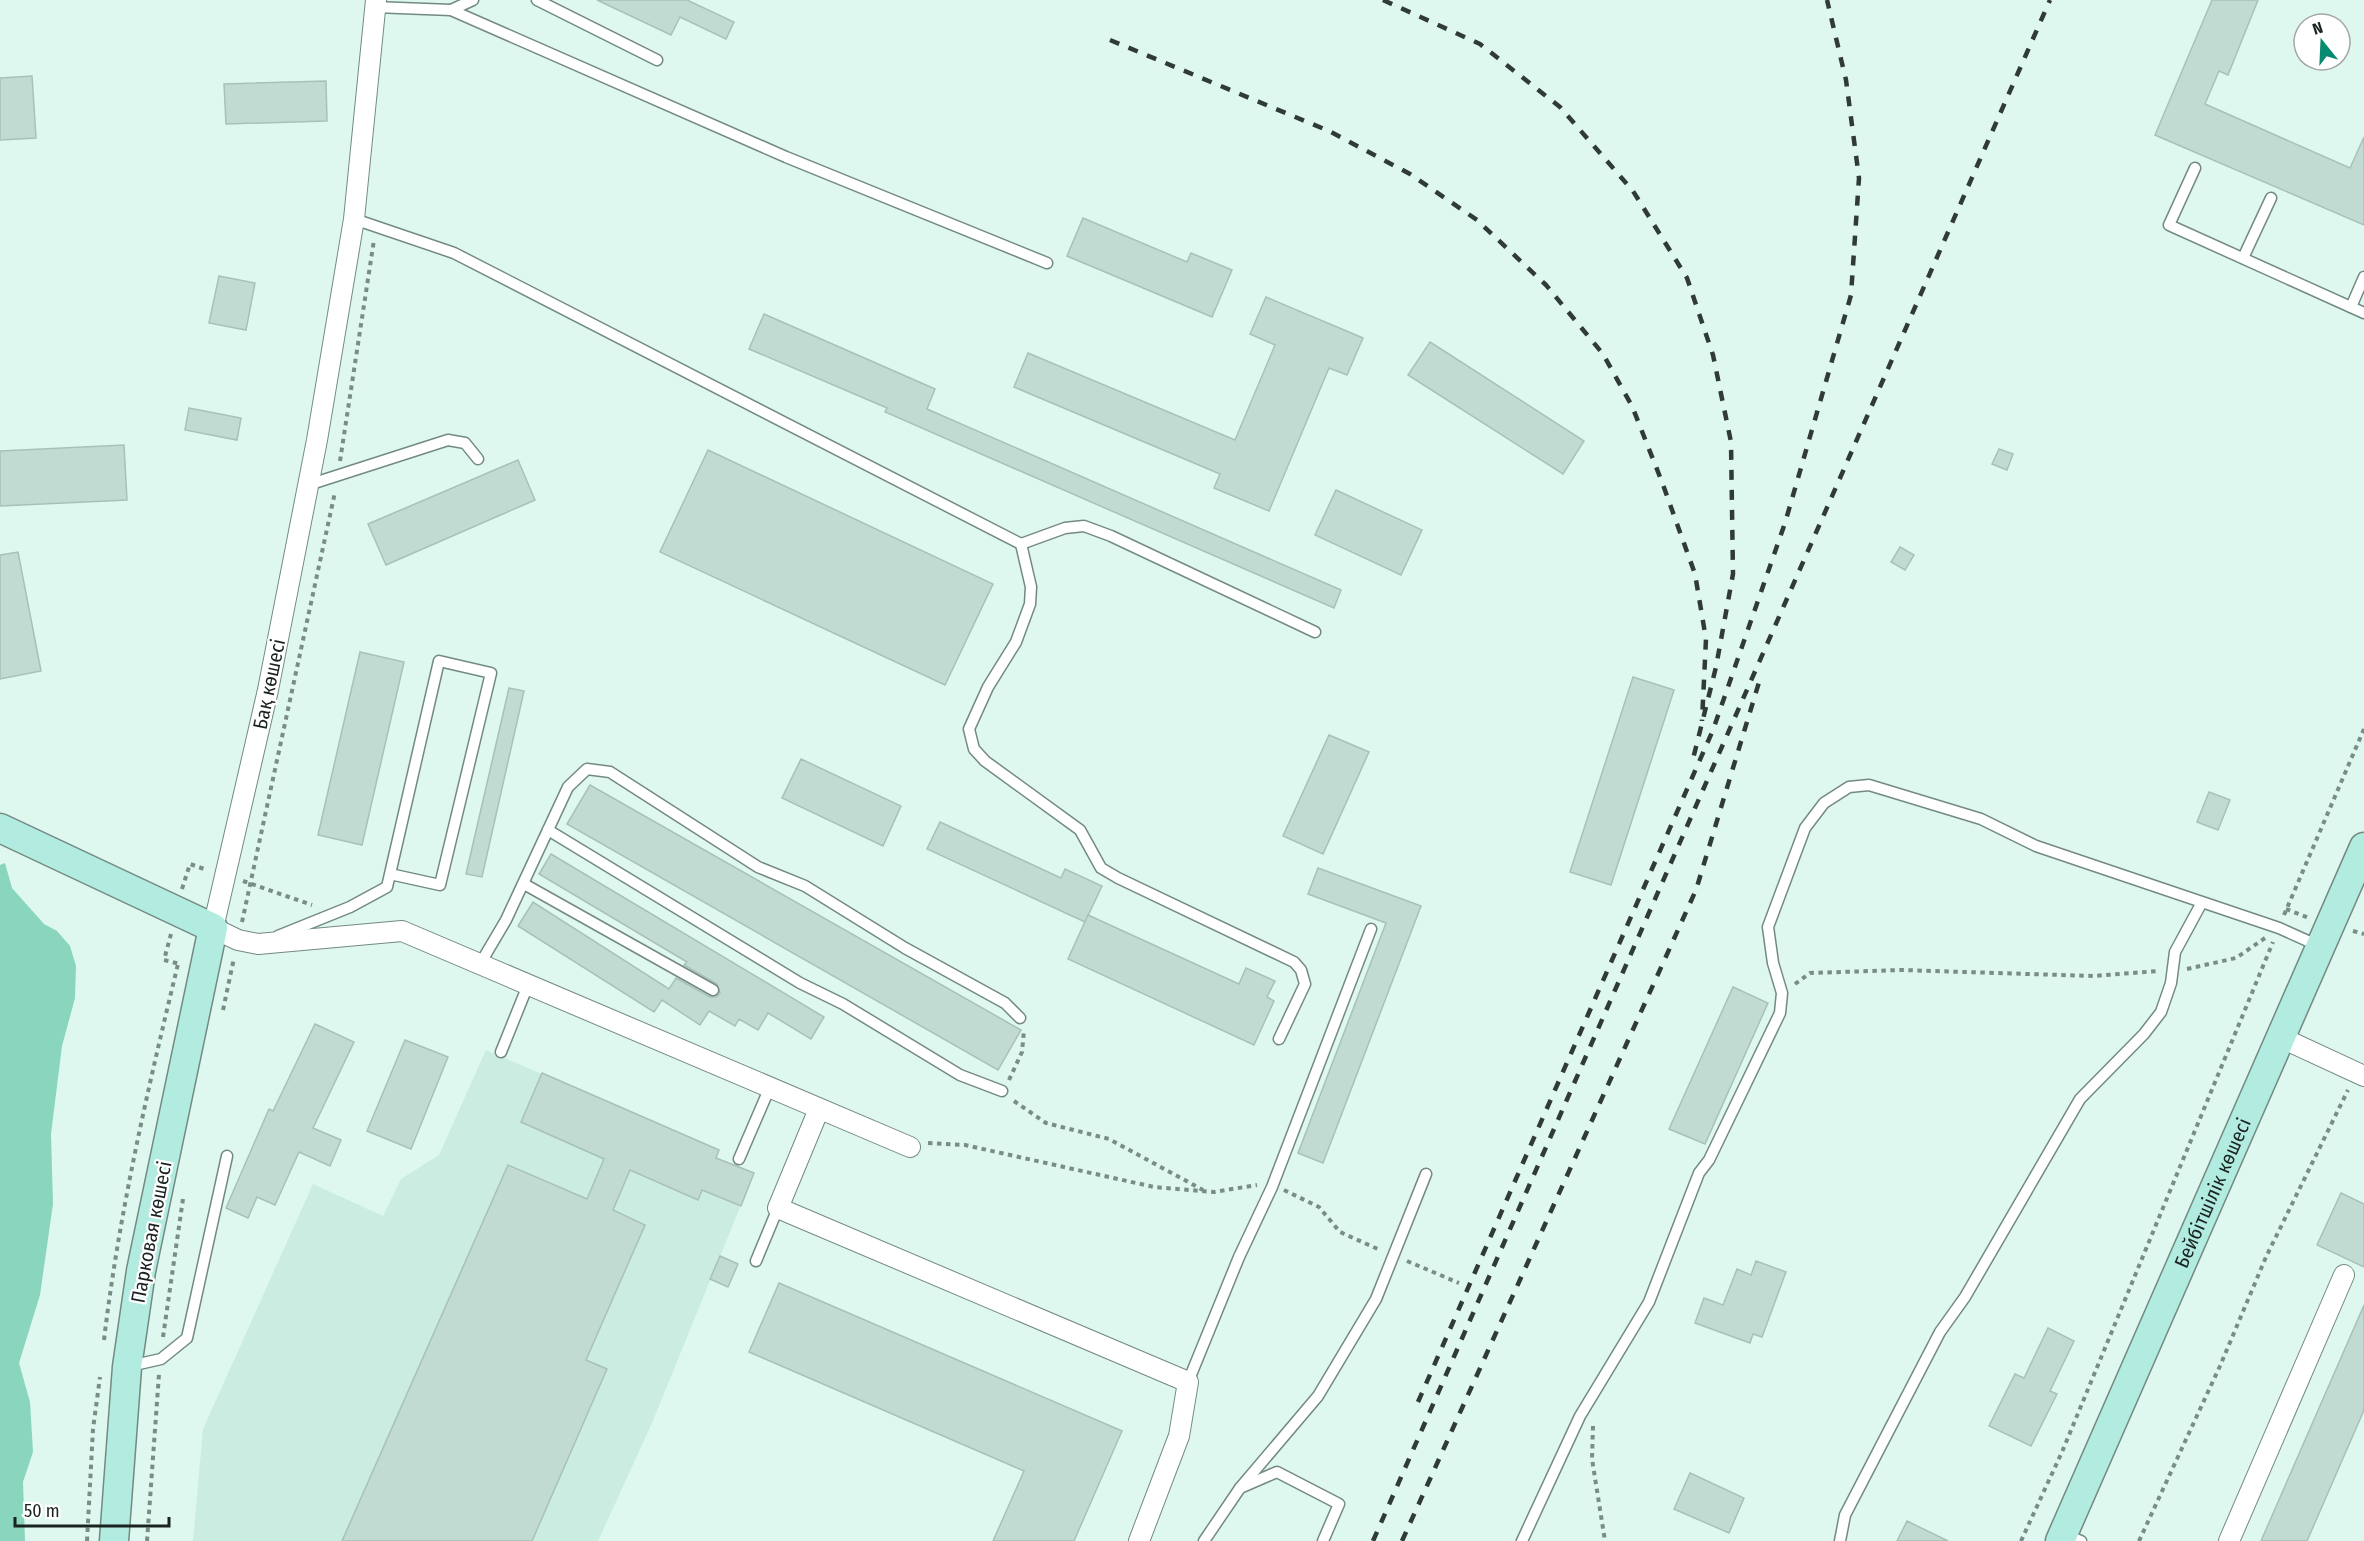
<svg xmlns="http://www.w3.org/2000/svg" width="2364" height="1541" font-family="'Fira Sans Condensed',sans-serif">
  <style>
    .built { fill: #cbede1 }
    .green { fill: #89d5bd }
    .building { fill: #c2dbd2; stroke: #a8c1b8; stroke-width: 1.5 }
    .lines { fill: none; stroke-linecap: round; stroke-linejoin: round }
    .lane-casing { stroke: #738a82; stroke-width: 13 }
    .street-casing { stroke: #738a82; stroke-width: 22 }
    .secondary-casing { stroke: #738a82; stroke-width: 31 }
    .path { stroke: #7a8c86; stroke-width: 4; stroke-dasharray: 4.5 4.5; stroke-linecap: butt }
    .lane { stroke: #fff; stroke-width: 10 }
    .street { stroke: #fff; stroke-width: 20 }
    .secondary { stroke: #b2ebe0; stroke-width: 28 }
    .rail { stroke: #303b37; stroke-width: 4.5; stroke-dasharray: 10 10; stroke-linecap: butt }
    .labels { text-anchor: middle; dominant-baseline: central; stroke-width: 4.5; stroke-linejoin: round; paint-order: stroke }
    .street-label { font-size: 20px; fill: #1a2320; stroke: #fff }
  </style>
  <rect width="100%" height="100%" fill="#def8ef"/>
  <polygon class="built" points="486,1050 719,1150 717,1158 754,1173 652,1423 598,1541 193,1541 203,1429 313,1184 383,1216 401,1179 439,1155"/>
  <polygon class="green" points="5,863 12,888 44,924 57,931 70,946 76,966 75,998 62,1046 51,1134 53,1204 40,1295 19,1363 30,1402 33,1452 23,1482 25,1541 0,1541 0,865"/>
  <g class="building">
    <polygon points="597,0 687,0 734,22 726,39 680,17 671,35"/>
    <polygon points="2212,0 2258,0 2228,75 2219,71 2205,104 2350,168 2364,137 2364,225 2155,135"/>
    <polygon points="32,76 36,138 0,140 0,78"/>
    <polygon points="326,81 327,121 226,124 224,84"/>
    <polygon points="1083,218 1187,262 1191,253 1232,270 1212,317 1067,256"/>
    <polygon points="219,276 255,283 246,330 209,323"/>
    <polygon points="1266,297 1363,338 1347,375 1329,368 1269,511 1214,488 1220,474 1014,387 1028,353 1235,440 1275,345 1250,334"/>
    <polygon points="764,314 935,389 927,409 1341,590 1334,608 885,412 887,408 749,349"/>
    <polygon points="1430,342 1584,441 1563,474 1408,375"/>
    <polygon points="189,408 241,418 237,440 185,430"/>
    <polygon points="124,445 127,500 0,506 0,451"/>
    <polygon points="1999,449 2013,454 2007,470 1992,464"/>
    <polygon points="708,450 993,584 945,685 660,552"/>
    <polygon points="518,460 535,500 386,565 368,524"/>
    <polygon points="1336,490 1422,530 1401,575 1315,535"/>
    <polygon points="1900,547 1914,555 1905,570 1891,562"/>
    <polygon points="18,552 41,671 0,679 0,555"/>
    <polygon points="360,652 404,662 362,845 318,835"/>
    <polygon points="1633,677 1674,690 1611,885 1570,872"/>
    <polygon points="509,688 524,691 482,877 466,874"/>
    <polygon points="1329,735 1369,752 1323,854 1283,836"/>
    <polygon points="801,759 901,806 883,846 782,798"/>
    <polygon points="590,785 1021,1030 998,1070 567,824"/>
    <polygon points="2209,792 2230,800 2218,830 2197,822"/>
    <polygon points="940,822 1061,878 1065,869 1102,886 1085,922 927,849"/>
    <polygon points="551,854 824,1017 811,1039 768,1013 758,1030 739,1019 735,1026 709,1011 700,1025 662,1000 654,1012 518,926 533,902 669,989 676,978 710,997 716,997 720,993 717,984 684,965 687,962 539,874"/>
    <polygon points="1318,868 1421,906 1323,1163 1298,1153 1386,923 1308,894"/>
    <polygon points="1088,915 1239,984 1246,968 1275,981 1267,997 1274,1001 1254,1045 1068,959"/>
    <polygon points="1733,987 1768,1003 1705,1144 1669,1129"/>
    <polygon points="315,1024 354,1042 313,1128 341,1140 330,1166 299,1152 275,1205 257,1197 248,1218 226,1208 269,1109 273,1111"/>
    <polygon points="405,1040 448,1057 411,1149 367,1131"/>
    <polygon points="542,1073 719,1150 716,1158 754,1173 741,1206 702,1190 698,1200 630,1170 613,1210 645,1225 586,1360 607,1369 532,1541 342,1541 508,1165 587,1199 604,1159 521,1122"/>
    <polygon points="2341,1193 2364,1204 2364,1267 2317,1245"/>
    <polygon points="720,1256 738,1264 728,1287 710,1279"/>
    <polygon points="1756,1261 1786,1272 1762,1337 1753,1334 1750,1343 1695,1323 1704,1298 1723,1305 1737,1269 1751,1275"/>
    <polygon points="779,1283 1122,1431 1074,1541 993,1541 1024,1471 749,1352"/>
    <polygon points="2364,1305 2364,1410 2307,1541 2261,1541"/>
    <polygon points="2048,1328 2074,1341 2050,1391 2057,1394 2031,1446 1989,1426 2015,1374 2024,1378"/>
    <polygon points="1690,1473 1744,1498 1729,1533 1674,1509"/>
    <polygon points="1907,1521 1948,1541 1897,1541"/>
  </g>
  <g class="lines">
    <defs>
      <g id="lane">
        <polyline points="537,0 657,60"/>
        <polyline points="374,7 451,10 786,157 1047,263"/>
        <polyline points="451,10 473,0"/>
        <polyline points="2195,168 2169,225 2364,313"/>
        <polyline points="354,219 454,253 1021,544 1065,528 1084,526 1111,536 1315,632"/>
        <polyline points="2243,258 2271,198"/>
        <polyline points="2351,307 2364,277"/>
        <polyline points="308,485 448,440 465,443 478,459"/>
        <polyline points="1021,544 1031,587 1030,604 1016,642 988,687 969,729 974,749 985,761 1080,830 1101,868 1118,878 1294,962 1301,970 1305,984 1279,1039"/>
        <polyline points="548,830 800,983 843,1004 960,1075 1002,1091"/>
        <polyline points="524,884 713,990"/>
        <polyline points="278,936 350,907 387,887 439,661 491,673 440,885 390,874"/>
        <polyline points="480,964 506,920 568,787 587,769 610,772 758,867 805,886 905,948 1005,1003 1020,1018"/>
        <polyline points="501,1052 528,985"/>
        <polyline points="739,1159 770,1087"/>
        <polyline points="756,1261 778,1208"/>
        <polyline points="130,1366 161,1359 187,1338 227,1156"/>
        <polyline points="1188,1382 1239,1257 1272,1187 1371,929"/>
        <polyline points="1240,1488 1318,1396 1376,1299 1426,1174"/>
        <polyline points="2064,1534 2081,1541"/>
        <polyline points="1204,1541 1240,1488 1277,1472 1339,1504 1323,1541"/>
        <polyline points="1522,1541 1580,1416 1649,1302 1699,1173 1709,1160 1780,1013 1782,993 1773,963 1768,927 1805,828 1824,803 1849,787 1869,785 1981,819 2036,846 2279,928 2319,946"/>
        <polyline points="1840,1541 1845,1515 1940,1332 1965,1297 2080,1099 2144,1034 2161,1012 2171,983 2175,952 2201,904"/>
      </g>
      <g id="street">
        <polyline points="376,0 354,219 317,440 268,690 213,928 238,940 258,944 402,931 910,1147"/>
        <polyline points="2282,1038 2364,1076"/>
        <polyline points="819,1109 778,1208 1188,1382 1179,1436 1139,1541"/>
        <polyline points="2229,1541 2344,1275"/>
      </g>
      <g id="secondary">
        <polyline points="0,828 213,928 141,1271 127,1367 114,1541"/>
        <path id="s1" d="M2060,1541L2364,847"/>
      </g>
    </defs>
    <use href="#lane" class="lane-casing"/>
    <use href="#street" class="street-casing"/>
    <use href="#secondary" class="secondary-casing"/>
    <g class="path">
      <polyline points="340,461 374,240"/>
      <polyline points="243,881 312,905"/>
      <polyline points="182,889 190,864 207,870"/>
      <polyline points="2286,909 2309,918"/>
      <polyline points="2284,915 2364,729"/>
      <polyline points="242,922 335,492"/>
      <polyline points="2353,931 2364,934"/>
      <polyline points="171,934 164,960 180,964"/>
      <polyline points="2187,969 2236,958 2265,938"/>
      <polyline points="1795,984 1810,973 1901,970 2093,976 2158,971"/>
      <polyline points="223,1010 234,958"/>
      <polyline points="1009,1080 1022,1052 1024,1030"/>
      <polyline points="1014,1101 1046,1123 1109,1139 1203,1190"/>
      <polyline points="928,1143 965,1145 1154,1187 1214,1192 1257,1185"/>
      <polyline points="1284,1190 1319,1207 1340,1232 1380,1250"/>
      <polyline points="1407,1261 1459,1283"/>
      <polyline points="163,1337 183,1199"/>
      <path d="M104,1340C119,1213 148,1088 178,964"/>
      <polyline points="1593,1426 1592,1459 1605,1541"/>
      <polyline points="87,1541 93,1429 100,1377"/>
      <polyline points="147,1541 159,1374"/>
      <polyline points="2021,1541 2062,1452 2273,942"/>
      <polyline points="2139,1541 2220,1366 2266,1257 2348,1090"/>
    </g>
    <use href="#lane" class="lane"/>
    <use href="#street" class="street"/>
    <use href="#secondary" class="secondary"/>
    <g class="rail">
      <polyline points="1383,0 1480,44 1560,107 1633,191 1687,278 1713,355 1731,442 1733,574 1716,667 1692,763"/>
      <polyline points="1110,40 1329,131 1410,174 1477,220 1546,285 1603,354 1632,406 1662,482 1695,574 1706,639 1702,721"/>
      <polyline points="1418,1402 1713,730 1785,523 1851,295 1859,178 1846,80 1827,0"/>
      <polyline points="1373,1541 2050,0"/>
      <polyline points="1402,1541 1696,890 1760,679"/>
    </g>
  </g>
  <g class="labels">
    <g class="street-label">
      <text transform="translate(269 684) rotate(-78)">Бақ көшесі</text>
      <text stroke="none"><textPath href="#s1" startOffset="380">Бейбітшілік көшесі</textPath></text>
      <text transform="translate(151 1232) rotate(-79)">Парковая көшесі</text>
    </g>
  </g>
  <g transform="translate(2322 42) rotate(342)"><circle r="28" fill="#ffffff" stroke="#a3a7a6" stroke-width="1.5"/>
  <path d="M0-4.5L10 22L0 15L-10 22Z" fill="#078b70"/>
  <text y="-9" font-size="16" font-weight="bold" text-anchor="middle" fill="#1a2320">N</text>
  </g>
  <path d="M15 1517v9h154v-9" fill="none" stroke="#1a2320" stroke-width="3"/>
  <text x="24" y="1517" font-size="18" fill="#1a2320" stroke="#ffffff" stroke-width="4.5" paint-order="stroke">50 m</text>
</svg>
